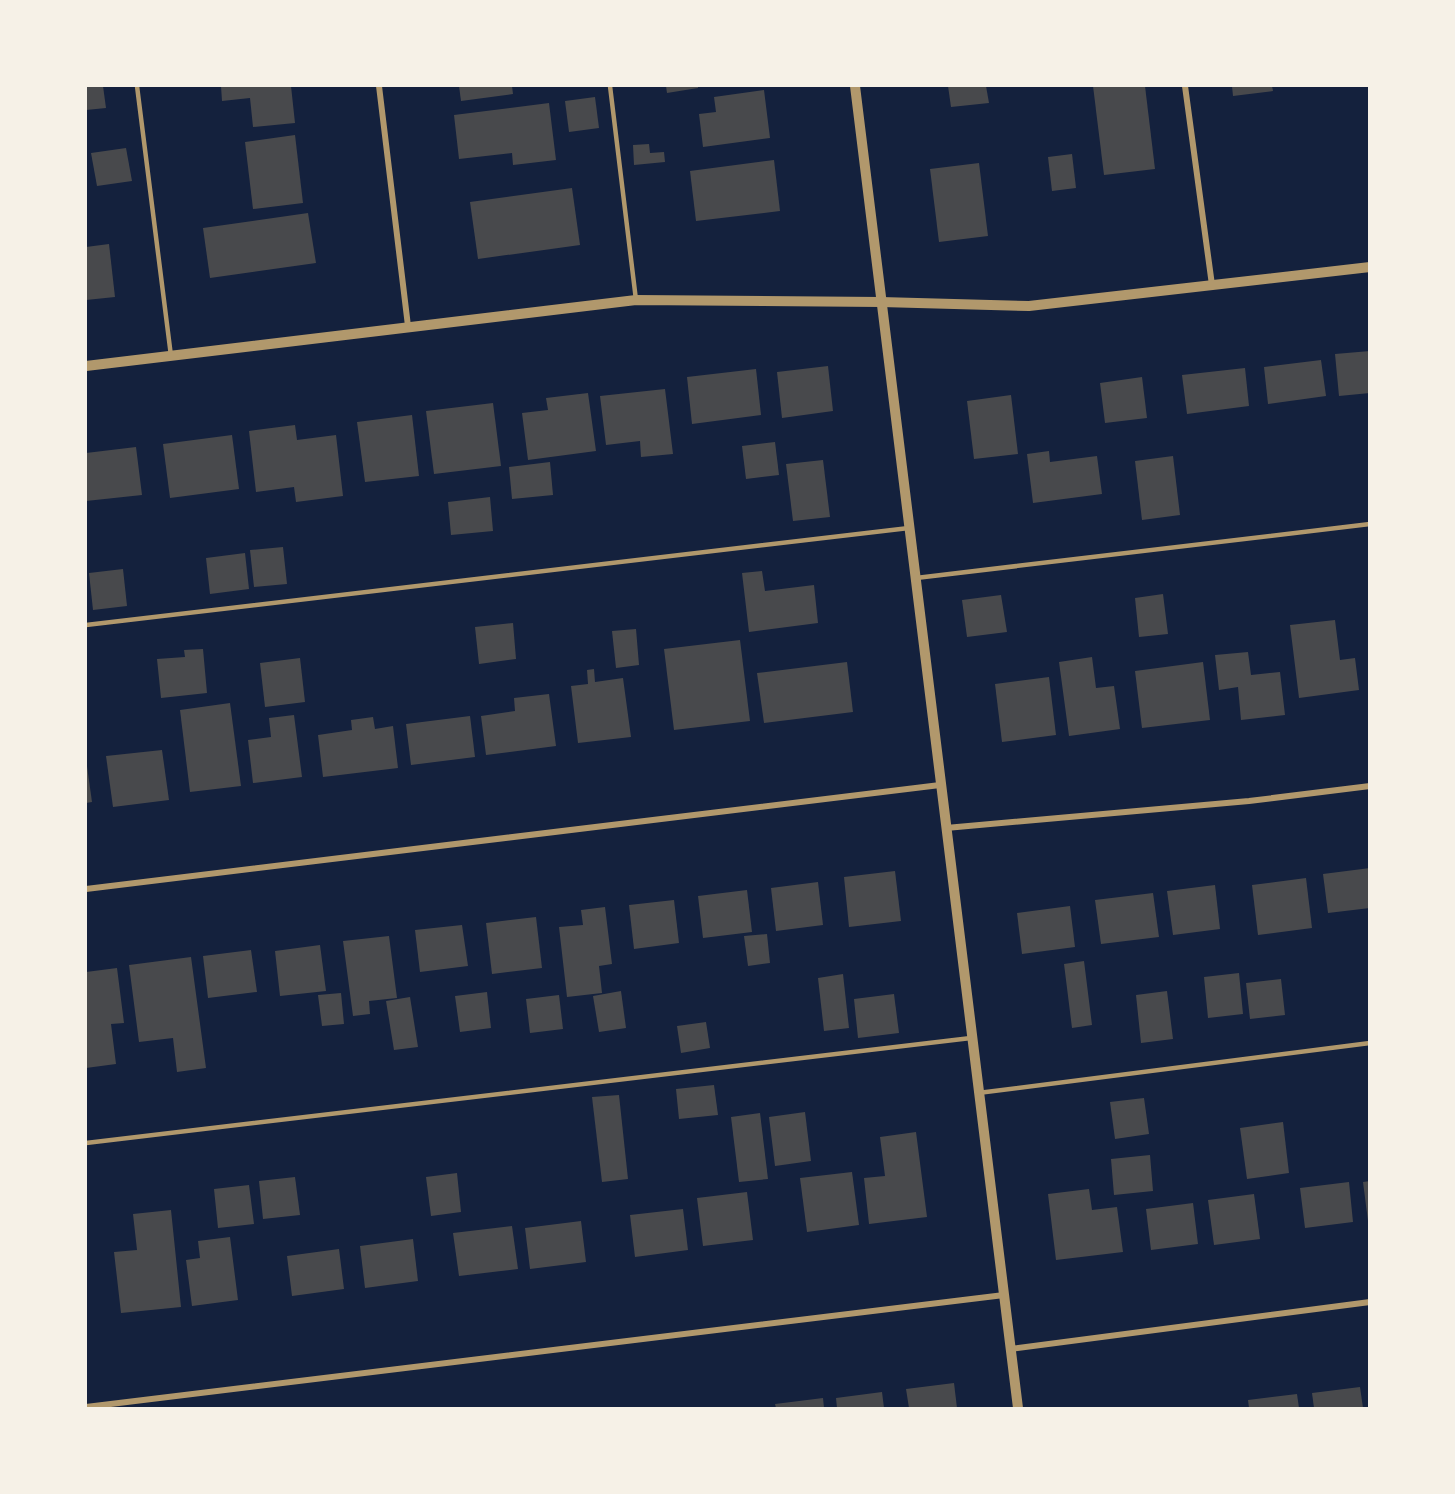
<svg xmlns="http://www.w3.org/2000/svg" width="1455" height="1494" font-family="'Work Sans',sans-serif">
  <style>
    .building { fill: #48494c }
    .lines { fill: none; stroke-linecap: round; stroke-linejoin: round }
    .service { stroke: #b1986c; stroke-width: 4.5 }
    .minor { stroke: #b1986c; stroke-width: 6 }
    .tertiary { stroke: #b1986c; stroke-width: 10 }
  </style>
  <rect width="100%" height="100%" fill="#14213d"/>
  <g class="building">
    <polygon points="86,86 103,86 106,108 86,110"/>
    <polygon points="221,86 291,86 295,123 253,127 250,98 222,101"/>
    <polygon points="459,86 512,86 513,94 461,101"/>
    <polygon points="666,86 698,86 698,88 667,93"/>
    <polygon points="948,86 986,86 989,103 951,107"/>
    <polygon points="1093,86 1145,86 1155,169 1104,175"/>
    <polygon points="1232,86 1272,86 1273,91 1233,96"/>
    <polygon points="764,90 770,138 703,147 699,114 716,112 714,97"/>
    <polygon points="595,97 599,128 569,132 565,101"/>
    <polygon points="549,103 556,160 513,165 512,153 459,159 454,115"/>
    <polygon points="295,135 303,203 253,209 245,142"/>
    <polygon points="649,144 650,153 664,152 665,162 634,165 633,145"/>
    <polygon points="126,148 132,181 97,186 91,153"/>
    <polygon points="1072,154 1076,188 1052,191 1048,157"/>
    <polygon points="774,160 780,211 696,221 690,171"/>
    <polygon points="979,163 988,236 939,242 930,169"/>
    <polygon points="572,188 580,245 478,259 470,202"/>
    <polygon points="308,213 316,263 210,278 203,228"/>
    <polygon points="109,244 115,297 86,300 86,247"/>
    <polygon points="1370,351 1370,393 1339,396 1335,354"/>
    <polygon points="1321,360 1326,396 1268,404 1264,367"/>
    <polygon points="828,366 833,411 782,418 777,372"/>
    <polygon points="1245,368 1249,406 1187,414 1182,375"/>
    <polygon points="756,369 761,415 692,424 687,377"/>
    <polygon points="1142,377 1147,418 1105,423 1100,383"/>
    <polygon points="665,389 673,454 641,457 640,441 606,445 600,396"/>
    <polygon points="588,393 596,451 528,460 522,413 548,410 546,398"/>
    <polygon points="1011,395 1018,454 974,459 967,401"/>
    <polygon points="493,403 501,466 434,474 426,411"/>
    <polygon points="412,415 419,476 365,482 357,422"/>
    <polygon points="295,425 297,440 336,435 343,496 296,502 294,487 256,492 249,431"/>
    <polygon points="232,435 239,489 170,498 163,444"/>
    <polygon points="775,442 779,475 746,479 742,446"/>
    <polygon points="136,447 142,495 86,501 86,453"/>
    <polygon points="1049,451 1050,462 1097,456 1102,494 1033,503 1027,454"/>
    <polygon points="1173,456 1180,515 1142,520 1135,461"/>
    <polygon points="823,460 830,517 793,521 786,464"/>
    <polygon points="550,462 553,495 512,499 509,467"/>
    <polygon points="490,497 493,531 451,535 448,502"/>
    <polygon points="283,547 287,584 254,587 250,550"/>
    <polygon points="245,553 249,589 210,594 206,558"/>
    <polygon points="123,569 127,606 93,610 89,573"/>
    <polygon points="762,571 765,591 814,585 818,623 749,632 742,573"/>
    <polygon points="1163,594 1168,634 1139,637 1135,598"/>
    <polygon points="1001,595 1007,632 967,637 962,600"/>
    <polygon points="1335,620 1340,660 1355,658 1359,690 1299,698 1290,625"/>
    <polygon points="513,623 516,659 479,664 475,627"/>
    <polygon points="636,629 639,665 616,668 612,631"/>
    <polygon points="740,640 750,721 674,730 664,649"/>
    <polygon points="203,649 207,693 161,698 157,659 185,657 184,650"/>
    <polygon points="1248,652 1251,675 1280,672 1285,715 1241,720 1238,687 1219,690 1215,655"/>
    <polygon points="1092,657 1096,688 1114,686 1120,729 1069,736 1059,662"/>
    <polygon points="300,658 305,702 265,707 260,663"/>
    <polygon points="847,662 853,712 764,723 757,673"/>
    <polygon points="1203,662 1210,720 1142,728 1135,671"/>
    <polygon points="594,669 595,682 623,678 631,737 578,743 571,686 588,684 587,670"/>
    <polygon points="1049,677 1056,735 1002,742 995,684"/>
    <polygon points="549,694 556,746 486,755 481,716 515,711 514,698"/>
    <polygon points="230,703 241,786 190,792 180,710"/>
    <polygon points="294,715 302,777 253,783 248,740 271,737 269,718"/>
    <polygon points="470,716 475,757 411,765 406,724"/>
    <polygon points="373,717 375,729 393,726 398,768 323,777 318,735 352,730 351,720"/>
    <polygon points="162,750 169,800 113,807 106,756"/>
    <polygon points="86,759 92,802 86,803"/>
    <polygon points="1370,868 1370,908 1328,913 1323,874"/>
    <polygon points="895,871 901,921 849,927 844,877"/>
    <polygon points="1306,878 1312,928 1258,935 1252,885"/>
    <polygon points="818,882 823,925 776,931 771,888"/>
    <polygon points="1215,885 1220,929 1173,935 1167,891"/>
    <polygon points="747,890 752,932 703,938 698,896"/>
    <polygon points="1153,893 1159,937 1101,944 1095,900"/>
    <polygon points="674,900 679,943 634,949 629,905"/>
    <polygon points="1070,906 1075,947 1022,954 1017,913"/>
    <polygon points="605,907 612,964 599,966 602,993 567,997 559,927 583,925 581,910"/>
    <polygon points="536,917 542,968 492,974 486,923"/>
    <polygon points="462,925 468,966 420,972 415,930"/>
    <polygon points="767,934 770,963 748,966 744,936"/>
    <polygon points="389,936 397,998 369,1001 370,1014 353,1016 343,941"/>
    <polygon points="320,945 326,991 280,996 275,951"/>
    <polygon points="251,950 257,992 208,998 203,956"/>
    <polygon points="191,957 206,1068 177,1072 173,1038 139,1042 129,965"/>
    <polygon points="1084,961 1092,1025 1072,1028 1064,964"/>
    <polygon points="117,968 124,1023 111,1024 116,1064 86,1068 86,972"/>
    <polygon points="1239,973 1243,1014 1208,1018 1204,977"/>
    <polygon points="843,974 849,1028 824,1031 818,978"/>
    <polygon points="1281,979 1285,1015 1250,1019 1246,983"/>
    <polygon points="621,991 626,1028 599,1032 593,996"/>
    <polygon points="1167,991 1173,1039 1141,1043 1136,995"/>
    <polygon points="487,992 491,1028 460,1032 455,996"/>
    <polygon points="341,993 344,1024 322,1026 318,995"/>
    <polygon points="894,994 899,1033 858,1038 854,999"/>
    <polygon points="559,995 563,1029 530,1033 526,999"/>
    <polygon points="410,997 418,1047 394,1050 386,1001"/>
    <polygon points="706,1022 710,1048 681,1053 677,1026"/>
    <polygon points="714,1085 718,1115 679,1119 676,1089"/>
    <polygon points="619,1095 628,1179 602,1182 592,1097"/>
    <polygon points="1144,1098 1149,1134 1115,1139 1110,1102"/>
    <polygon points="805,1112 811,1161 775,1166 769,1117"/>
    <polygon points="760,1113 768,1179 739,1182 731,1117"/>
    <polygon points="1283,1122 1289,1173 1247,1179 1240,1128"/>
    <polygon points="916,1132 927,1217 869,1224 864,1178 885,1176 880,1137"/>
    <polygon points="1150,1155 1153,1191 1114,1195 1111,1159"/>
    <polygon points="852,1172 859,1225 807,1232 800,1178"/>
    <polygon points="457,1173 461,1212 431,1216 426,1177"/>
    <polygon points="295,1177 300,1215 263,1219 259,1181"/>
    <polygon points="1370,1181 1370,1221 1368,1221 1363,1182"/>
    <polygon points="1349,1182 1353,1222 1305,1228 1300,1188"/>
    <polygon points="249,1185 254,1224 218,1228 214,1189"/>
    <polygon points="1089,1189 1092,1210 1117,1207 1123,1252 1056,1260 1048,1194"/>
    <polygon points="747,1192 753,1240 703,1246 697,1198"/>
    <polygon points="1254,1194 1260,1239 1214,1245 1208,1200"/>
    <polygon points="1193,1203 1198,1244 1151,1250 1146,1209"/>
    <polygon points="683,1209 688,1250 635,1257 630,1215"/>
    <polygon points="171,1210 181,1307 121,1313 114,1252 137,1250 133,1214"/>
    <polygon points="581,1221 586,1262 530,1269 525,1228"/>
    <polygon points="512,1226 518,1269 459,1276 453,1233"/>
    <polygon points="230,1237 238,1300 192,1306 186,1260 200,1258 198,1241"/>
    <polygon points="413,1239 418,1281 365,1288 360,1246"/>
    <polygon points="339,1249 344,1289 292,1296 287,1256"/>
    <polygon points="954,1383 957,1408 909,1408 906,1389"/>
    <polygon points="1360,1387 1363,1408 1314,1408 1312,1393"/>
    <polygon points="882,1392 884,1408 837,1408 836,1398"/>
    <polygon points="1297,1394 1299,1408 1249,1408 1248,1400"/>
    <polygon points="823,1398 824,1408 776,1408 775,1404"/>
  </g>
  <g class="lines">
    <g class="service">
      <polyline points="137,86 171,356"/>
      <polyline points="610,86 636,300"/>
      <polyline points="916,578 1370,524"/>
      <polyline points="86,625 909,528"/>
      <polyline points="978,1093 1370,1043"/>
      <polyline points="86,1143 971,1038"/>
    </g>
    <g class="minor">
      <polyline points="379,86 408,326"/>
      <polyline points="1185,86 1212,285"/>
      <polyline points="946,828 1249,801 1370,786"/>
      <polyline points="86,889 940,785"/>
      <polyline points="1010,1349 1370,1302"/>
      <polyline points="86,1407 1004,1295"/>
    </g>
    <g class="tertiary">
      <polyline points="855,86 1018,1408"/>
      <polyline points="86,366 636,300 881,302 1029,306 1370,267"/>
    </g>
  </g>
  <rect width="1455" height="1494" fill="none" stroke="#f6f1e7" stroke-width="174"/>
</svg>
